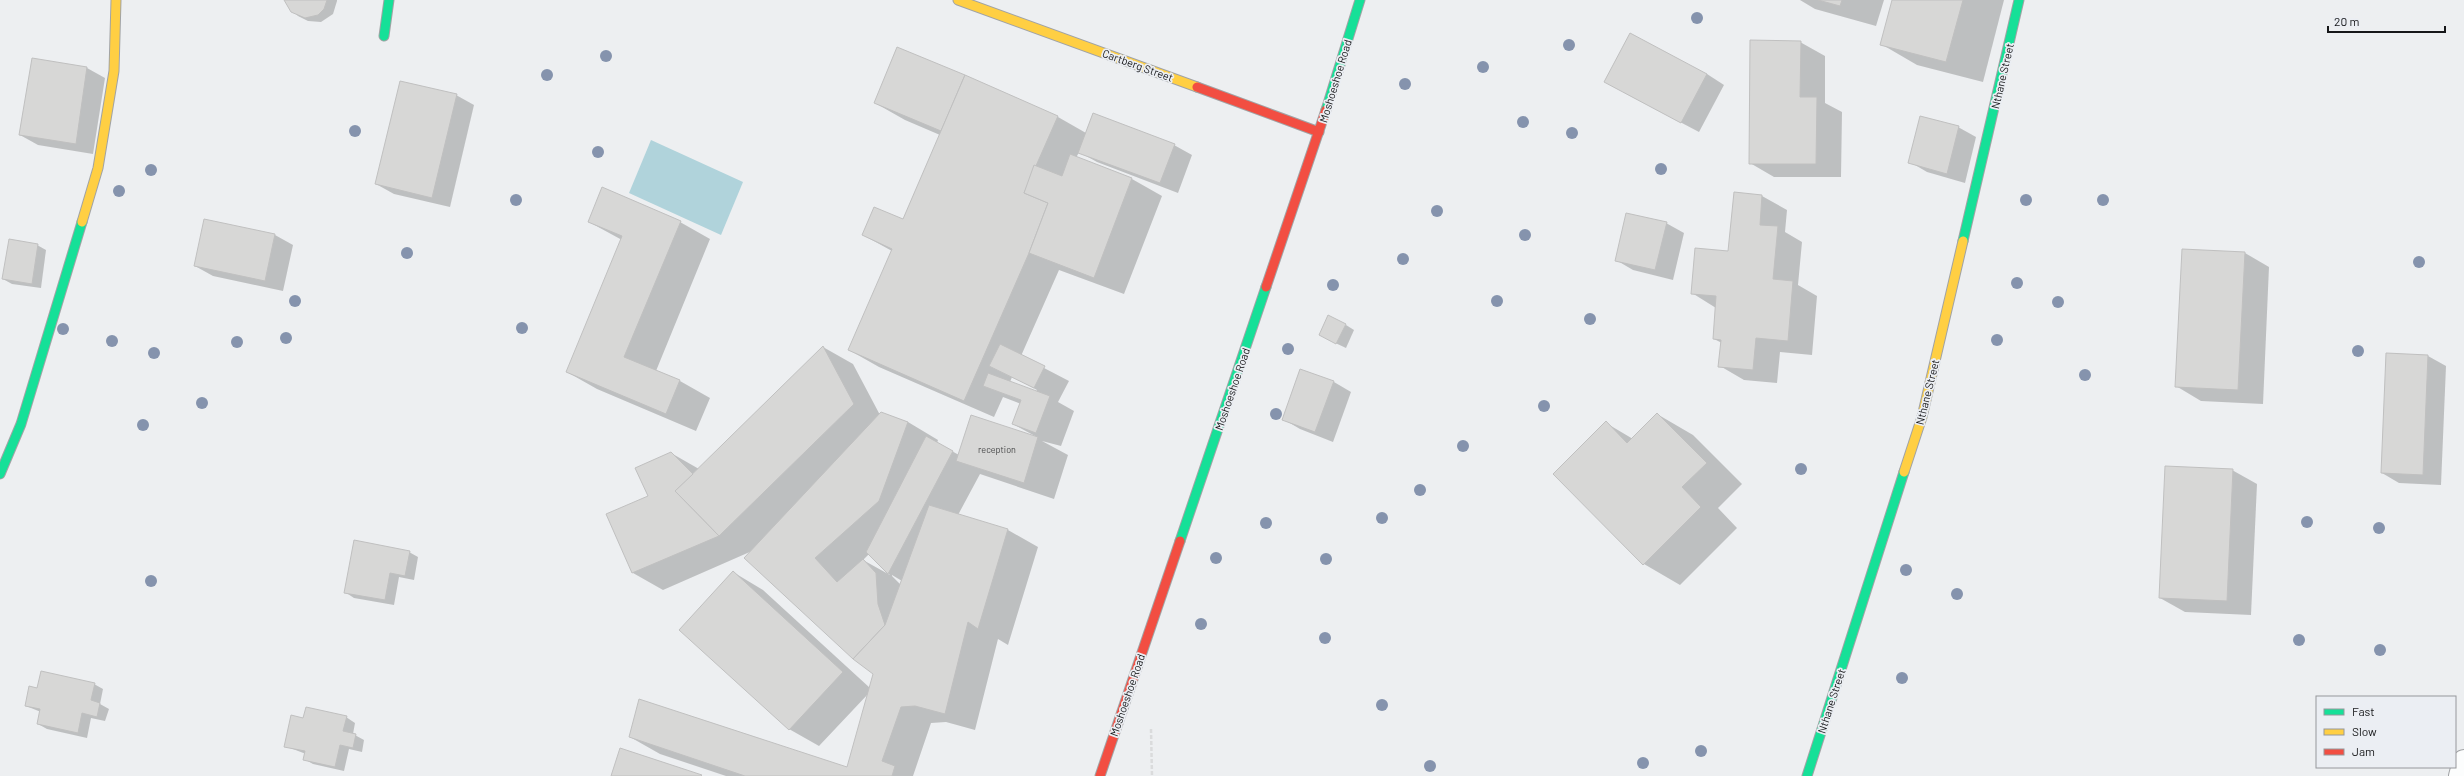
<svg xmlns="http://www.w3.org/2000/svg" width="2464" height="776" font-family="Barlow,sans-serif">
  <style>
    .water { fill: #b0d3db }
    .shadow { fill: #0003; fill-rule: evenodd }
    .building { fill: #d7d7d6; stroke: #c0c0c0 }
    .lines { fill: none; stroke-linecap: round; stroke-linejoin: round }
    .street-casing { stroke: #a1a3a5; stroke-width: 24 }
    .fast-casing { stroke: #a1a3a5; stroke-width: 11 }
    .slow-casing { stroke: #a1a3a5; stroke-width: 11 }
    .jam-casing { stroke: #a1a3a5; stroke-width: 11 }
    .path { stroke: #dadbdc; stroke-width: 2.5; stroke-dasharray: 4 2; stroke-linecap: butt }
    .street { stroke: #fcfdfd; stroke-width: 22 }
    .fast { stroke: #16e098; stroke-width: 9 }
    .slow { stroke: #ffcf43; stroke-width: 9 }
    .jam { stroke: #f24e42; stroke-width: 9 }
    .tree { fill: #8593ad }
    .labels { text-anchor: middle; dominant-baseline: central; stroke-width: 3.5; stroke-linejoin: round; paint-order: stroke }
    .number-label { font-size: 9px; fill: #474849 }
    .street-label { font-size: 11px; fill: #161719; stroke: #ebeef3 }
  </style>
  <rect width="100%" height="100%" fill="#edeff1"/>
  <polygon class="water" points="651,140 743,182 721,235 629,193"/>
  <g class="shadow">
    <polygon points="285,0 337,0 337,1 333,14 321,22 308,21 298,16 288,6"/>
    <polygon points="1800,0 1884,0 1876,26 1815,9"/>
    <polygon points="1893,0 2004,0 1983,82 1917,65 1881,44"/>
    <polygon points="1800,42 1825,56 1825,103 1842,112 1841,177 1774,177 1750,163"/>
    <path d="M897,48L1058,117L1086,133L1174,145L1192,155L1178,193L1097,162L1079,152L1076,158L1132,179L1162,196L1124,294L1059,270L1021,356L1069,381L1058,402L1074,411L1061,446L1042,441L1068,455L1054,499L980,474L958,515L1008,530L1038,547L1008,645L998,639L975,730L946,722L931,723L913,776H726L660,754L630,737L848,769L869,693L819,746L789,729L733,572L763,590L870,688L874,674L752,551L663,590L633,573L649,496L671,453L699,469L823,347L853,364L880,415L881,413L908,422L938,440L937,443L959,455L1035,436L1013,424L1021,404L1003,397L994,417L879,367L849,350L892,251L863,235L903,220L940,135L905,120L875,103ZM1012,377L1037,390L1036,392L1010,382ZM869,554L890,575L863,560ZM892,575L902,581L901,585L892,576Z"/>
    <polygon points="33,59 87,68 105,78 93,154 38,145 20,135"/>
    <polygon points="1707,74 1724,85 1699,132 1623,92"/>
    <polygon points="456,95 474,105 450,207 394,194 376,184"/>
    <polygon points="1958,127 1976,137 1965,183 1927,172 1910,162"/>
    <polygon points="1735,193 1762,196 1787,210 1785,232 1802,242 1798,285 1817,296 1812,355 1780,352 1777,383 1744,380 1720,366 1722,343 1714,339 1716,308 1692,293 1729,253"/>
    <polygon points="205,220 275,235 293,245 283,291 213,276 195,266"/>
    <polygon points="589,222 680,222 710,239 656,371 680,381 710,398 696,431 597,389 567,372 622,240"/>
    <polygon points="1666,223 1684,233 1673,280 1633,270 1616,260"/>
    <polygon points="37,245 46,250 41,288 12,284 3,279"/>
    <polygon points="2245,253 2269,267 2263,404 2201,401 2176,386"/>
    <polygon points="1346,325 1354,330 1346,348 1329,340"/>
    <polygon points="2387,354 2428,356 2446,366 2441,485 2399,483 2382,473"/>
    <polygon points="1301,371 1334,382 1351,392 1333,442 1300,429 1283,419"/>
    <polygon points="1657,414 1693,435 1742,484 1718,508 1737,528 1680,585 1644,564 1606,423 1633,439"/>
    <polygon points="2232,470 2257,484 2251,615 2185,612 2160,598"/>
    <polygon points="409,552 418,557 414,580 399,577 394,605 354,598 345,592"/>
    <polygon points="94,684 103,689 100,704 109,709 105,721 91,718 87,738 47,729 38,724 41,712 26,706 37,689"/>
    <polygon points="346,717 355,723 353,734 364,740 362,752 349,749 344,771 313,764 304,759 306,754 285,746 304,719"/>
  </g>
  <g class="building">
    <polygon points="284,0 327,0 324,9 318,15 305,18 291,12"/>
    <polygon points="1818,0 1842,0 1840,6"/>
    <polygon points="1892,0 1963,0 1946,62 1880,45"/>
    <polygon points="1630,33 1707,74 1681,123 1604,82"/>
    <polygon points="1750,40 1801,41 1800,97 1817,97 1816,164 1749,164"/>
    <polygon points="897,47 965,75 941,131 874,103"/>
    <polygon points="32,58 87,67 76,144 19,135"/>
    <polygon points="965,75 1058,116 1024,193 1048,203 1029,253 964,401 848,350 892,249 862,235 874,207 903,219"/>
    <polygon points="400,81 457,94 432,198 375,184"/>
    <polygon points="1093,113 1175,144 1160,183 1078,153"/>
    <polygon points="1920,116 1959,126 1947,174 1908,163"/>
    <polygon points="1070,154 1132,178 1094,278 1029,253 1048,203 1024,193 1034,165 1062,176"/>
    <polygon points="602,187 681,221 624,357 680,380 666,414 566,372 622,236 588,222"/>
    <polygon points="1734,192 1762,195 1760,225 1778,226 1773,279 1793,281 1788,341 1756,338 1753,370 1718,367 1721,340 1713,339 1716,296 1691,294 1695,248 1728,251"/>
    <polygon points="1626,213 1667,222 1655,270 1615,261"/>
    <polygon points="204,219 275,234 265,281 194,266"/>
    <polygon points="9,239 38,244 32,284 2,279"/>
    <polygon points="2182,249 2245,252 2238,390 2175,387"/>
    <polygon points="1328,315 1346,324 1336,344 1319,335"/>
    <polygon points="1000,344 1045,366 1034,388 989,366"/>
    <polygon points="823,346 854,404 719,536 675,491"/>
    <polygon points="2386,353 2428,355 2423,475 2381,473"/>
    <polygon points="1300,369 1334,381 1315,432 1282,420"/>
    <polygon points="988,373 1050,396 1036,433 1012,424 1021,400 983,386"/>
    <polygon points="881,412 908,422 879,501 815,558 837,582 863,559 876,573 878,604 885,625 853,659 744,558"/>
    <polygon points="1657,413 1707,463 1682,487 1701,507 1643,565 1553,474 1606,421 1627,443"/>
    <polygon points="971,415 1038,437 1024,483 956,461"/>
    <polygon points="926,436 953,451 888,574 866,552"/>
    <polygon points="671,452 693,474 675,491 719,536 632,573 606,514 648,496 635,468"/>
    <polygon points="2165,466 2233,469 2227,601 2159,598"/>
    <polygon points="929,505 1008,529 978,629 968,622 945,714 915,706 901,707 882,761 895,766 892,776 745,776 629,737 639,699 847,767 873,674 853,659 885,625"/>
    <polygon points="354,540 410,551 405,576 390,573 385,600 344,593"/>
    <polygon points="733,571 843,672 789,730 679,630"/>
    <polygon points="41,671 95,683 91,700 100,703 97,717 82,713 78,733 37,724 40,709 25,706 29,686 37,688"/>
    <polygon points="306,707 347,716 343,731 356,734 353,748 340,745 335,767 303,760 305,751 284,747 291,715 303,718"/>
    <polygon points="620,748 702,775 701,776 611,776"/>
  </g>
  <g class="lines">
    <defs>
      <polyline id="street" points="2460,776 2464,761"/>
      <g id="fast">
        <polyline points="384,36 389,0"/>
        <polyline points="1326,110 1360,0"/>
        <polyline points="1963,241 2019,0"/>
        <polyline points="0,474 21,424 82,222"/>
        <polyline points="1180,541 1266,287"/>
        <polyline points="1807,776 1904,472"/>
      </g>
      <g id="slow">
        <polyline points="958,0 1197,87"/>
        <polyline points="82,222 98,168 114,71 116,0"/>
        <polyline points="1904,472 1922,417 1963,241"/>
      </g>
      <g id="jam">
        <polyline points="1197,87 1319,132"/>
        <polyline points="1266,287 1326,110"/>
        <polyline points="1100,776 1180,541"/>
      </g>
    </defs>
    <use href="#street" class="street-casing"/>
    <use href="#fast" class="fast-casing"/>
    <use href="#slow" class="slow-casing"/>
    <use href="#jam" class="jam-casing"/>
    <polyline class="path" points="1151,729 1152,776"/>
    <use href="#street" class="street"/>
    <use href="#fast" class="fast"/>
    <use href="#slow" class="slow"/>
    <use href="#jam" class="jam"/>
  </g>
  <g class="tree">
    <circle cx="1697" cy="18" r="6"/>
    <circle cx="1569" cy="45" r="6"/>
    <circle cx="606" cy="56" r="6"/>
    <circle cx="1483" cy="67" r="6"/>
    <circle cx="547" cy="75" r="6"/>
    <circle cx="1405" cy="84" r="6"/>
    <circle cx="1523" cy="122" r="6"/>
    <circle cx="355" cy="131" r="6"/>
    <circle cx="1572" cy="133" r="6"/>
    <circle cx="598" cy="152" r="6"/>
    <circle cx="1661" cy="169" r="6"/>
    <circle cx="151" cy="170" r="6"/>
    <circle cx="119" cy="191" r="6"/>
    <circle cx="516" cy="200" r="6"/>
    <circle cx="2026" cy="200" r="6"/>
    <circle cx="2103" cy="200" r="6"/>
    <circle cx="1437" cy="211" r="6"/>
    <circle cx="1525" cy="235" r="6"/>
    <circle cx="407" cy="253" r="6"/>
    <circle cx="1403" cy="259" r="6"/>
    <circle cx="2419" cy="262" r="6"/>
    <circle cx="2017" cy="283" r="6"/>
    <circle cx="1333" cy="285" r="6"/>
    <circle cx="295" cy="301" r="6"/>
    <circle cx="1497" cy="301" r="6"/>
    <circle cx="2058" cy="302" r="6"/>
    <circle cx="1590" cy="319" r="6"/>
    <circle cx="522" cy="328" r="6"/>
    <circle cx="63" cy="329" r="6"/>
    <circle cx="286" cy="338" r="6"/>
    <circle cx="1997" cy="340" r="6"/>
    <circle cx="112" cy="341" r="6"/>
    <circle cx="237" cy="342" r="6"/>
    <circle cx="1288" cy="349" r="6"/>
    <circle cx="2358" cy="351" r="6"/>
    <circle cx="154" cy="353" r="6"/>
    <circle cx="2085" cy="375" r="6"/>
    <circle cx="202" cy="403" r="6"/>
    <circle cx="1544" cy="406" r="6"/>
    <circle cx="1276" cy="414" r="6"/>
    <circle cx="143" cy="425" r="6"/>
    <circle cx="1463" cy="446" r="6"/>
    <circle cx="1801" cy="469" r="6"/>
    <circle cx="1420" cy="490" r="6"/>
    <circle cx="1382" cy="518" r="6"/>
    <circle cx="2307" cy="522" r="6"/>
    <circle cx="1266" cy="523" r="6"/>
    <circle cx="2379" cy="528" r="6"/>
    <circle cx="1216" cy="558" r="6"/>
    <circle cx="1326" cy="559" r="6"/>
    <circle cx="1906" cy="570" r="6"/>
    <circle cx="151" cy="581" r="6"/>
    <circle cx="1957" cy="594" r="6"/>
    <circle cx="1201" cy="624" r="6"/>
    <circle cx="1325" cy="638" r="6"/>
    <circle cx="2299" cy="640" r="6"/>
    <circle cx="2380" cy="650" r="6"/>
    <circle cx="1902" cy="678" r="6"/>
    <circle cx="1382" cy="705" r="6"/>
    <circle cx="1701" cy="751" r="6"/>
    <circle cx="1643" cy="763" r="6"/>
    <circle cx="1430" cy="766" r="6"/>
  </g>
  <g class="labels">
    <g class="number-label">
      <text x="997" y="449">reception</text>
    </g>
    <g class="street-label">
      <text transform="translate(1138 65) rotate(20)">Cartberg Street</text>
      <text transform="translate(2002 76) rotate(-77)">Nthane Street</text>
      <text transform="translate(1335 81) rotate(-73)">Moshoeshoe Road</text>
      <text transform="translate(1232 389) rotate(-71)">Moshoeshoe Road</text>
      <text transform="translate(1927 392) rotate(-76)">Nthane Street</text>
      <text transform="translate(1127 695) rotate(-71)">Moshoeshoe Road</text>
      <text transform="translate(1831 701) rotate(-72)">Nthane Street</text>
    </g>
  </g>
  <rect x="2316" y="696" width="140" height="72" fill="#ebeef3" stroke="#96989c"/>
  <rect x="2324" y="709" width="20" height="6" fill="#16e098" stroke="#96989c"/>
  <text x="2352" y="716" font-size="12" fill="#161719">Fast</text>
  <rect x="2324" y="729" width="20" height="6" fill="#ffcf43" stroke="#96989c"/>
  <text x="2352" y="736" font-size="12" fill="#161719">Slow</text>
  <rect x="2324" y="749" width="20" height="6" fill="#f24e42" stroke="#96989c"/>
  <text x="2352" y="756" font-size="12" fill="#161719">Jam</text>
  <path d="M2328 26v6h117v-6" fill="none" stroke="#161719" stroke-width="2"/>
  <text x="2334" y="26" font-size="12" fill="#161719" stroke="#ebeef3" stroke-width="3" paint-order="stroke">20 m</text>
</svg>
